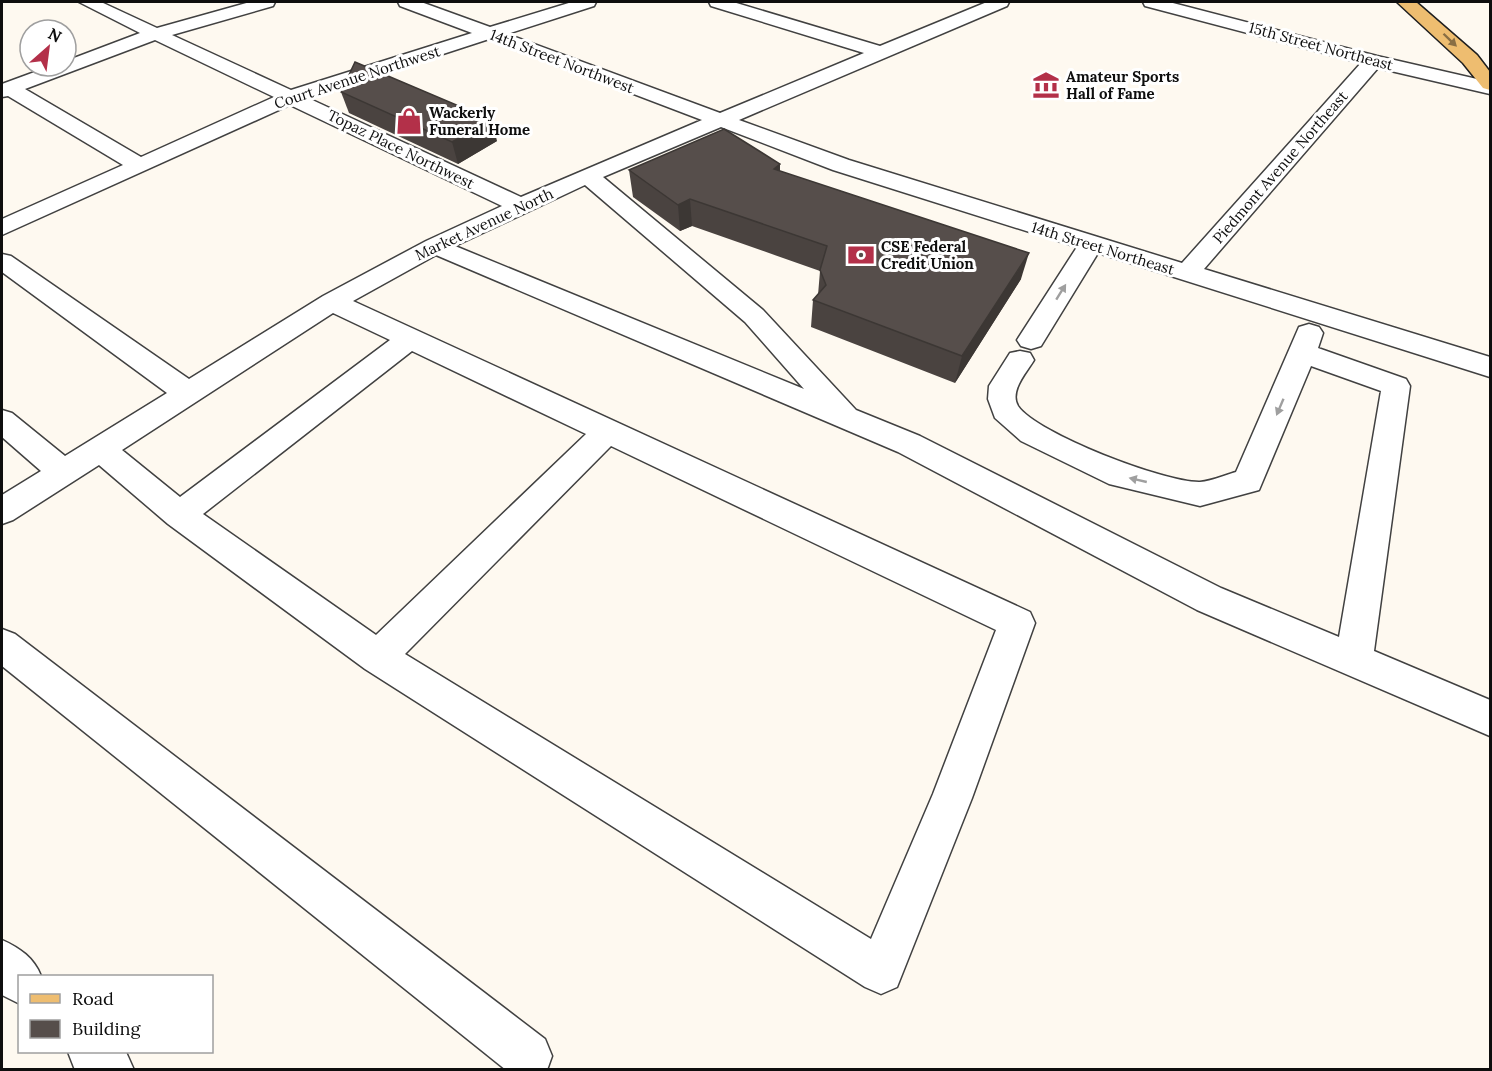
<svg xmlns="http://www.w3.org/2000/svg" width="1492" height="1071" font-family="Lora,serif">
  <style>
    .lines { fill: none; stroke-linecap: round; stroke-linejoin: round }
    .minor-casing { stroke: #414141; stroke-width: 3 }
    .major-casing { stroke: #1f1f1f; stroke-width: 3 }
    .minor { fill: #fff; fill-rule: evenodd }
    .major { fill: #eebd70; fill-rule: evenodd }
    .wall { fill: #4a4340 }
    .shaded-wall { fill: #3c3734 }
    .building { fill: #564e4b; stroke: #3c3734; stroke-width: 1.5 }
    .oneway { fill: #896e44 }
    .oneway2 { fill: #9f9f9f }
    .labels { text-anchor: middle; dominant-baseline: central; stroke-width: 6; stroke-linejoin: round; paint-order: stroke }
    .far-street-label { font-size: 15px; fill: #0e0e0e; stroke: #fff }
    .far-poi-label { font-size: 15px; font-weight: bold; fill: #0e0e0e; stroke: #fff; text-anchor: start }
  </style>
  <rect width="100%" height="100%" fill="#fef9f0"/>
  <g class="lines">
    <defs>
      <g id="minor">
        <path d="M79,2H101L157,28L250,2H275L273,6L172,35L291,90L472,33L400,6L398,2H421L490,27L572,2H596L594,6L507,34L720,113L864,53L711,6L709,2H733L880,46L987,2H1009L1007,6L739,120L849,160L1182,263L1361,63L1145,6L1143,2H1169L1377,56L1490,82V94L1378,68L1204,269L1490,357V377L1098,253L1041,346L1031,349L1021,346L1017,340L1077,247L833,170L721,127L603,177L763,310L856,410L920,436L1221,588L1339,637L1381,391L1311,366L1259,490L1200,506L1109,484L1021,441L995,418L988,399L989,386L1010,353L1020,351L1030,353L1034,360C1027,372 1009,391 1018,406C1037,434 1166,483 1200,482C1212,481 1225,475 1236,472L1299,327L1309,324L1319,327L1323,333L1318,348L1406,379L1410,386L1374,651L1490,700V736L1197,610L898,452L436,255L353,301L1030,612L1035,623L972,798L897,987L881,994L865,987L365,669L168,524L99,465L13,520L2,524V495L41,471L2,437V410L12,413L65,456L167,393L2,272V254L11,256L189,379L323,296L426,241L502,206L290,105L2,235V219L123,165L8,96L2,97V84L51,66H66V61L140,33ZM489,39L702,120L521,197L308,98ZM155,40L274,97L141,157L25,89ZM585,185L745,322L804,389L455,246ZM333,313L390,340L180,497L122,450ZM412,351L586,434L376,635L203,514ZM611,446L996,630L933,794L871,939L405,654Z"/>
        <polygon points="2,629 15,634 545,1039 552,1056 547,1070 506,1070 2,666"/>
        <path d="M2,940C20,948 34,958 41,976H20V1004L2,995Z"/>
        <polygon points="68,1052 126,1052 134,1070 75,1070"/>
      </g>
      <polygon id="major" points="1397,2 1416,2 1477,55 1490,72 1490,90 1483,88 1463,63"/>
    </defs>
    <use href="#minor" class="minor-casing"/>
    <use href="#major" class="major-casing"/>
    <use href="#minor" class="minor"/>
    <use href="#major" class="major"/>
  </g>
  <g class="wall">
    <polygon points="341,92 497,141 458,164 349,113"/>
    <polygon points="780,164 780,171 1021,279 955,383 811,327 813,300 818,295 820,271 692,226 680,231 633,197 629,170"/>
  </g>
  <g class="shaded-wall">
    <polygon points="492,120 497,141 458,164 452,142"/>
    <polygon points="780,164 779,190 774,169"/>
    <polygon points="690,199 692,226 680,231 678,205"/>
    <polygon points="1029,253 1021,279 955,383 962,356"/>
  </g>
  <g class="building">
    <polygon points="355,62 492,120 452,142 341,92"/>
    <polygon points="724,129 780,164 774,169 1029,253 962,356 813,300 826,285 820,270 827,246 690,199 678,205 629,170"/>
  </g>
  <defs><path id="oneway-solid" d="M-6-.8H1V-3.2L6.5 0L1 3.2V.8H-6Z" transform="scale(1.5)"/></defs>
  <use class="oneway" href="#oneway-solid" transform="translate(1450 40) rotate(44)"/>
  <g class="oneway2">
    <use href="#oneway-solid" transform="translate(1061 292) rotate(-58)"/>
    <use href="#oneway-solid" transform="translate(1280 407) rotate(113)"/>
    <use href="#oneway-solid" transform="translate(1138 480) rotate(-167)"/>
  </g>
  <defs>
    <symbol id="museum-bare" viewBox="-9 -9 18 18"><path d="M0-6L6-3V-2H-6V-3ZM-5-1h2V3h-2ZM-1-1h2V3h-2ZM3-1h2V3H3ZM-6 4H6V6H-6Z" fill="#b33049" stroke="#fff" stroke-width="2.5" paint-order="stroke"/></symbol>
    <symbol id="shop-bare" viewBox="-9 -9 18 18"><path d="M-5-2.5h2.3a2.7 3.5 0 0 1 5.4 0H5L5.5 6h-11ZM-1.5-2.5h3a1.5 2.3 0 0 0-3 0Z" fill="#b33049" stroke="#fff" stroke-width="2.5" paint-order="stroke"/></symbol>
    <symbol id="bank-bare" viewBox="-9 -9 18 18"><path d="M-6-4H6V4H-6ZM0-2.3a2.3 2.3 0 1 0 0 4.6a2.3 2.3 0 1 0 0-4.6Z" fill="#b33049" stroke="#fff" stroke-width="2.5" paint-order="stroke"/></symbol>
  </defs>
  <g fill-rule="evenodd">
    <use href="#museum-bare" x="1027" y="66" width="38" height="38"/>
    <use href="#shop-bare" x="390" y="102" width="38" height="38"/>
    <use href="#bank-bare" x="842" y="236" width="38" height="38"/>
  </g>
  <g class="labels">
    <g class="far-street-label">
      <text transform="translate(1321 46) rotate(15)">15th Street Northeast</text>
      <text transform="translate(562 61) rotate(21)">14th Street Northwest</text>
      <text transform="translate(357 77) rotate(-18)">Court Avenue Northwest</text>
      <text transform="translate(401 149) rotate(26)">Topaz Place Northwest</text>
      <text transform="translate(1280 167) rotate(-49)">Piedmont Avenue Northeast</text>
      <text transform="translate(484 224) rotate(-25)">Market Avenue North</text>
      <text transform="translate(1103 248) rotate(17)">14th Street Northeast</text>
    </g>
    <g class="far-poi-label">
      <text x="1066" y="76">Amateur Sports<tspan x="1066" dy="17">Hall of Fame</tspan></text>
      <text x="429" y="112">Wackerly<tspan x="429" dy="17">Funeral Home</tspan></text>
      <text x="881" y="246">CSE Federal<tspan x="881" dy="17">Credit Union</tspan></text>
    </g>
  </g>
  <rect width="1492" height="1071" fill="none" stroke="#0e0e0e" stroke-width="6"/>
  <rect x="18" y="975" width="195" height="78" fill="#ffffff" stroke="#9f9f9f" stroke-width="1.5"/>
  <rect x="30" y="994" width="30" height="9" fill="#eebd70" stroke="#9f9f9f" stroke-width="1.5"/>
  <text x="72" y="1005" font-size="18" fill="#0e0e0e">Road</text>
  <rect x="30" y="1020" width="30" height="18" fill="#564e4b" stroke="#9f9f9f" stroke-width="1.5"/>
  <text x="72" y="1035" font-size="18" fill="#0e0e0e">Building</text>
  <g transform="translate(48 48) rotate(28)"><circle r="28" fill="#ffffff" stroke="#9f9f9f" stroke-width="1.5"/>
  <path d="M0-4.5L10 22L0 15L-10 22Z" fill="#b33049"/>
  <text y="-9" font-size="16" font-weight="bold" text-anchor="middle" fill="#0e0e0e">N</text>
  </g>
</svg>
